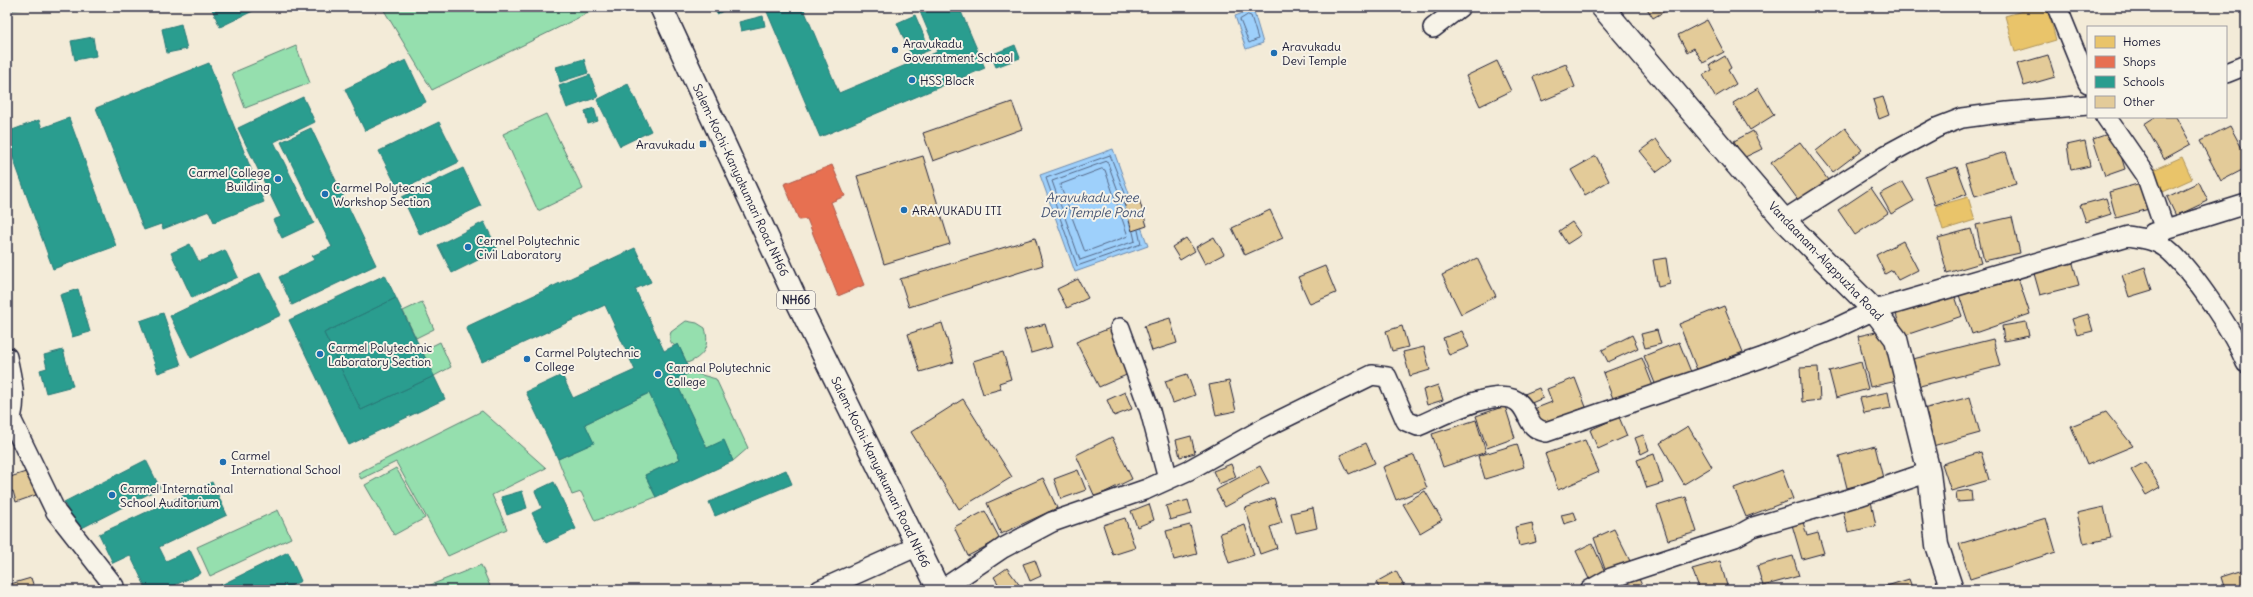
<svg xmlns="http://www.w3.org/2000/svg" width="2253" height="597" font-family="Delius,sans-serif">
  <style>
    .green { fill: #95dfae; stroke: #5c8074 }
    .water { fill: #9ed0fb; stroke: #6c8aae }
    .homes { fill: #e9c46a; stroke: #ad935c }
    .shops { fill: #e76f51; stroke: #ac584a }
    .schools { fill: #2a9d8f; stroke: #287876 }
    .lines { fill: none; stroke-linecap: round; stroke-linejoin: round }
    .shore { stroke: #546888; stroke-width: 1 }
    .building { fill: #e3cb99; stroke: #22223b }
    .minor-casing { stroke: #22223b; stroke-width: 22 }
    .major-casing { stroke: #22223b; stroke-width: 25 }
    .highway-casing { stroke: #22223b; stroke-width: 25 }
    .minor { stroke: #f7f3e8; stroke-width: 19 }
    .major { stroke: #f7f3e8; stroke-width: 22 }
    .highway { stroke: #f7f3e8; stroke-width: 22 }
    .poi-dot { fill: #1f6fb2; stroke: #f7f3e8; stroke-width: 1.5 }
    .labels { text-anchor: middle; dominant-baseline: central; stroke-width: 4; stroke-linejoin: round; paint-order: stroke }
    .shield { fill: #f7f3e8; stroke: #62616f; stroke-width: 1 }
    .shield-label { font-size: 11px; font-weight: bold; fill: #22223b }
    .poi-label { font-size: 12px; fill: #22223b; stroke: #f7f3e8; text-anchor: start }
    .street-label { font-size: 12px; fill: #22223b; stroke: #f7f3e8 }
    .water-label { font-size: 13px; font-style: italic; fill: #475675; stroke: #f7f3e8 }
  </style>
  <rect width="100%" height="100%" fill="#f3ebd8"/>
  <filter id="ink" filterUnits="userSpaceOnUse"><feTurbulence type="fractalNoise" baseFrequency=".025" numOctaves="2"/><feDisplacementMap in="SourceGraphic" scale="8" xChannelSelector="R" yChannelSelector="G"/><feConvolveMatrix kernelMatrix="1 2 1 2 8 2 1 2 1" color-interpolation-filters="sRGB"/></filter>
  <g filter="url(#ink)">
    <g class="green">
      <polygon points="382,7 593,7 594,10 432,90"/>
      <polygon points="296,46 310,83 245,108 232,73"/>
      <polygon points="546,114 583,189 538,211 503,134"/>
      <polygon points="422,302 434,329 416,338 403,311"/>
      <path d="M686,321L697,323L705,328C710,346 704,357 687,363L678,344L675,346C669,342 669,338 671,332Z"/>
      <polygon points="440,342 451,367 434,376 422,351"/>
      <polygon points="691,372 716,379 748,448 733,461 724,441 707,448 675,380"/>
      <polygon points="649,393 680,459 645,475 656,497 595,521 581,492 572,495 558,459 593,443 585,424"/>
      <polygon points="482,411 546,468 492,495 507,529 448,556 396,462 361,479 358,473"/>
      <polygon points="396,468 425,518 394,535 365,485"/>
      <polygon points="278,510 291,538 210,576 197,547"/>
      <polygon points="481,565 490,586 480,590 430,590 428,586"/>
    </g>
    <g class="water">
      <polygon points="1253,9 1263,43 1246,49 1235,16"/>
      <polygon points="1113,149 1148,246 1075,272 1040,175"/>
    </g>
    <g class="homes">
      <polygon points="2037,7 2047,7 2056,40 2015,52 2005,16"/>
      <polygon points="2182,157 2192,179 2163,192 2153,170"/>
      <polygon points="1968,197 1975,220 1943,230 1936,206"/>
    </g>
    <polygon class="shops" points="832,165 845,196 831,202 864,285 838,296 807,219 799,220 784,184"/>
    <g class="schools">
      <polygon points="9,7 29,7 29,8 9,10"/>
      <polygon points="211,7 261,7 220,27"/>
      <polygon points="713,7 731,7 717,14"/>
      <polygon points="765,7 803,7 839,93 937,52 918,7 959,7 985,68 820,137"/>
      <polygon points="915,15 930,50 912,57 897,23"/>
      <polygon points="763,16 765,26 741,31 739,22"/>
      <polygon points="181,24 187,49 167,53 162,29"/>
      <polygon points="93,37 96,56 75,60 71,41"/>
      <polygon points="1015,45 1020,58 996,67 991,55"/>
      <polygon points="584,59 588,73 560,82 556,67"/>
      <polygon points="406,60 426,102 365,131 345,89"/>
      <polygon points="209,63 264,202 214,222 209,211 163,229 161,224 144,230 96,108"/>
      <polygon points="590,75 598,97 567,108 559,86"/>
      <polygon points="628,84 651,131 620,146 597,100"/>
      <polygon points="303,97 315,122 274,142 314,223 282,238 273,220 281,217 238,128"/>
      <polygon points="594,108 598,121 588,124 585,111"/>
      <polygon points="69,118 116,246 53,269 7,141 7,132 39,120 42,128"/>
      <polygon points="439,122 459,162 399,191 379,151"/>
      <polygon points="311,128 376,265 292,305 279,277 314,260 312,256 332,247 281,142"/>
      <polygon points="463,168 481,206 420,235 402,197"/>
      <polygon points="484,222 498,250 452,273 438,245"/>
      <polygon points="190,244 199,262 225,250 238,277 192,298 171,253"/>
      <polygon points="635,248 651,282 635,289 664,351 678,344 691,372 675,380 707,448 724,440 733,461 656,497 645,475 680,459 649,393 585,424 594,443 558,459 526,392 562,375 573,398 635,370 605,305 482,362 466,327"/>
      <polygon points="260,273 281,315 191,358 170,316"/>
      <polygon points="385,275 396,298 324,333 361,410 434,376 445,399 349,445 289,320"/>
      <polygon points="78,289 90,332 72,337 60,295"/>
      <polygon points="396,298 434,376 361,410 324,333"/>
      <polygon points="163,313 181,365 158,373 140,321"/>
      <polygon points="63,350 73,386 46,393 40,370 47,368 44,355"/>
      <polygon points="146,460 160,488 78,530 64,502"/>
      <polygon points="786,470 792,484 715,516 709,502"/>
      <polygon points="212,482 227,515 159,547 166,561 190,550 201,573 175,585 177,590 147,590 130,555 113,563 99,534"/>
      <polygon points="554,482 576,529 546,543 532,513 542,508 535,491"/>
      <polygon points="522,491 527,508 507,515 501,497"/>
      <polygon points="288,552 301,581 282,590 211,590"/>
    </g>
    <g class="lines">
      <g class="shore">
        <polygon points="1248,15 1251,16 1258,39 1249,43 1240,20"/>
        <polygon points="1102,169 1105,170 1128,236 1085,252 1060,185"/>
        <polyline points="1128,201 1110,155 1046,178 1077,266 1141,244 1138,230"/>
        <polyline points="1123,204 1107,161 1052,181 1080,260 1135,241 1133,232"/>
      </g>
    </g>
    <g class="building">
      <polygon points="1646,7 1672,7 1653,18"/>
      <polygon points="1836,7 1848,7 1837,10"/>
      <polygon points="1707,20 1724,52 1703,63 1694,48 1687,52 1678,35"/>
      <polygon points="2048,55 2055,77 2024,86 2017,64"/>
      <polygon points="1725,56 1731,68 1728,70 1736,84 1715,97 1703,75 1712,70 1710,65"/>
      <polygon points="1497,61 1511,91 1480,106 1466,76"/>
      <polygon points="1566,64 1575,87 1542,101 1533,77"/>
      <polygon points="1758,88 1774,115 1750,130 1733,103"/>
      <polygon points="1883,97 1889,115 1879,119 1873,100"/>
      <polygon points="1012,102 1022,129 933,161 923,133"/>
      <polygon points="2155,117 2176,117 2191,144 2164,159 2144,124"/>
      <polygon points="2230,126 2246,156 2246,168 2221,181 2200,141"/>
      <polygon points="1845,128 1862,150 1833,172 1816,151"/>
      <polygon points="1753,131 1762,149 1743,158 1734,141"/>
      <polygon points="2114,132 2125,169 2105,176 2093,139"/>
      <polygon points="1656,139 1672,161 1657,172 1640,151"/>
      <polygon points="2085,141 2090,166 2071,170 2067,145"/>
      <polygon points="1800,142 1828,180 1799,201 1771,163"/>
      <polygon points="2006,152 2016,184 1975,196 1965,164"/>
      <polygon points="923,156 950,244 884,264 857,176"/>
      <polygon points="1596,156 1609,181 1585,195 1571,170"/>
      <polygon points="1957,167 1967,194 1935,205 1925,177"/>
      <polygon points="1903,182 1914,201 1891,214 1880,194"/>
      <polygon points="2199,182 2208,201 2176,216 2167,197"/>
      <polygon points="2141,183 2149,209 2116,218 2109,192"/>
      <polygon points="1871,188 1888,213 1855,235 1838,210"/>
      <polygon points="2106,198 2111,214 2086,222 2080,205"/>
      <polygon points="1139,199 1147,226 1132,231 1124,203"/>
      <polygon points="1270,210 1283,238 1245,255 1232,228"/>
      <polygon points="2012,217 2020,253 1984,261 1976,225"/>
      <polygon points="1572,222 1581,235 1567,244 1559,231"/>
      <polygon points="1971,229 1981,263 1947,273 1938,238"/>
      <polygon points="1214,237 1224,254 1205,264 1196,247"/>
      <polygon points="1035,238 1043,265 909,307 900,279"/>
      <polygon points="1186,238 1195,251 1180,260 1172,247"/>
      <polygon points="1903,241 1918,270 1898,280 1892,270 1885,274 1876,255"/>
      <polygon points="1477,258 1496,296 1461,314 1442,275"/>
      <polygon points="1666,258 1670,284 1658,287 1653,260"/>
      <polygon points="2072,260 2079,285 2040,295 2033,270"/>
      <polygon points="1325,266 1336,293 1310,304 1298,277"/>
      <polygon points="2145,267 2152,290 2129,297 2122,275"/>
      <polygon points="2017,275 2030,314 1972,334 1959,295"/>
      <polygon points="1078,279 1088,298 1067,308 1057,289"/>
      <polygon points="1952,288 1962,316 1903,336 1894,308"/>
      <polygon points="1724,306 1743,352 1697,370 1679,324"/>
      <polygon points="2088,314 2093,331 2077,335 2072,319"/>
      <polygon points="1170,318 1177,343 1152,351 1144,326"/>
      <polygon points="2026,322 2029,336 2004,341 2002,326"/>
      <polygon points="942,323 954,362 920,372 908,334"/>
      <polygon points="1045,324 1052,347 1031,353 1024,330"/>
      <polygon points="1402,326 1408,347 1392,351 1386,331"/>
      <polygon points="1110,328 1131,373 1099,387 1076,342"/>
      <polygon points="1657,330 1661,344 1645,348 1641,334"/>
      <polygon points="1885,330 1897,381 1870,387 1858,336"/>
      <polygon points="1462,331 1469,347 1449,355 1443,338"/>
      <polygon points="1632,335 1638,348 1608,362 1602,350"/>
      <polygon points="1993,339 2000,366 1920,386 1913,359"/>
      <polygon points="1679,342 1691,372 1656,386 1644,356"/>
      <polygon points="1424,347 1430,370 1410,376 1403,352"/>
      <polygon points="1003,352 1011,379 999,383 1001,389 983,394 973,361"/>
      <polygon points="1642,358 1653,386 1614,401 1603,373"/>
      <polygon points="1861,362 1868,389 1836,398 1829,371"/>
      <polygon points="1818,367 1820,400 1802,402 1800,368"/>
      <polygon points="1187,374 1195,395 1173,403 1165,381"/>
      <polygon points="1575,378 1586,407 1540,425 1534,409 1552,402 1547,389"/>
      <polygon points="1229,381 1236,411 1216,415 1209,385"/>
      <polygon points="1438,385 1443,400 1427,405 1423,390"/>
      <polygon points="1539,388 1543,398 1527,405 1522,395"/>
      <polygon points="1125,392 1132,409 1114,416 1107,400"/>
      <polygon points="1888,392 1891,408 1864,413 1860,398"/>
      <polygon points="1970,397 1980,433 1929,447 1919,410"/>
      <polygon points="963,399 1012,477 959,509 911,432"/>
      <polygon points="1505,406 1515,438 1487,448 1476,416"/>
      <polygon points="2106,412 2133,446 2087,465 2071,426"/>
      <polygon points="1619,417 1627,436 1598,449 1590,430"/>
      <polygon points="1476,420 1486,452 1443,467 1432,434"/>
      <polygon points="1688,426 1712,467 1684,484 1660,443"/>
      <polygon points="1643,435 1649,450 1641,454 1635,438"/>
      <polygon points="1191,436 1195,453 1180,457 1176,440"/>
      <polygon points="1112,437 1132,479 1095,497 1076,455"/>
      <polygon points="1585,440 1599,472 1558,490 1545,454"/>
      <polygon points="1366,443 1375,463 1349,474 1340,455"/>
      <polygon points="1517,444 1524,467 1485,479 1478,456"/>
      <polygon points="1875,446 1883,478 1847,488 1839,456"/>
      <polygon points="1981,452 1989,480 1951,491 1942,464"/>
      <polygon points="1654,454 1663,483 1647,488 1637,460"/>
      <polygon points="1414,455 1427,488 1396,500 1383,467"/>
      <polygon points="2145,462 2160,487 2146,495 2131,470"/>
      <polygon points="1231,464 1236,477 1219,484 1213,471"/>
      <polygon points="1260,466 1269,483 1225,507 1216,490"/>
      <polygon points="1078,470 1086,490 1061,499 1054,479"/>
      <polygon points="1782,470 1793,499 1746,517 1734,488"/>
      <polygon points="29,471 36,495 16,502 13,491 9,492 7,478"/>
      <polygon points="1043,478 1057,508 1001,534 987,503"/>
      <polygon points="1971,490 1972,501 1957,502 1956,492"/>
      <polygon points="1425,491 1442,520 1420,533 1403,504"/>
      <polygon points="1686,497 1697,532 1668,540 1657,506"/>
      <polygon points="1274,498 1282,523 1270,527 1277,548 1260,554 1245,508"/>
      <polygon points="1188,500 1192,514 1170,520 1166,506"/>
      <polygon points="1871,501 1876,526 1848,532 1842,507"/>
      <polygon points="1149,504 1154,520 1137,527 1131,511"/>
      <polygon points="2104,507 2111,538 2084,544 2077,513"/>
      <polygon points="1313,508 1317,528 1296,533 1291,513"/>
      <polygon points="985,511 1000,539 968,556 954,527"/>
      <polygon points="1574,512 1577,520 1564,524 1561,515"/>
      <polygon points="1801,515 1807,536 1818,533 1824,553 1802,559 1790,518"/>
      <polygon points="1125,518 1135,548 1113,555 1103,525"/>
      <polygon points="2046,518 2056,552 1970,579 1959,544"/>
      <polygon points="1532,523 1536,542 1519,546 1515,527"/>
      <polygon points="1190,525 1197,554 1174,560 1166,531"/>
      <polygon points="1245,525 1254,555 1229,563 1220,533"/>
      <polygon points="1614,529 1631,563 1606,572 1594,538"/>
      <polygon points="1592,543 1605,572 1589,579 1576,551"/>
      <polygon points="1793,556 1799,576 1763,586 1757,566"/>
      <polygon points="1035,560 1041,576 1030,581 1023,564"/>
      <polygon points="1720,561 1728,589 1700,590 1692,569"/>
      <polygon points="1007,568 1023,590 1002,590 994,577"/>
      <polygon points="2246,569 2246,590 2225,590 2221,577"/>
      <polygon points="1396,571 1406,590 1380,590 1376,582"/>
      <polygon points="1636,572 1644,590 1598,590"/>
      <polygon points="31,578 35,590 7,590 7,585"/>
      <polygon points="1909,579 1913,590 1874,590"/>
      <polygon points="2125,585 2127,590 2108,590"/>
    </g>
    <g class="lines">
      <defs>
        <g id="minor">
          <polyline points="2057,7 2088,83"/>
          <polyline points="1433,28 1460,7"/>
          <polyline points="2226,73 2246,65"/>
          <polyline points="2106,117 2146,175 2165,230"/>
          <polyline points="1784,220 1886,155 1936,128 1962,118 2007,112 2088,105"/>
          <polyline points="2153,233 2246,204"/>
          <polyline points="1120,328 1150,411 1168,479"/>
          <path d="M7,357C12,381 19,405 7,427"/>
          <polyline points="11,419 56,512 114,586"/>
          <polyline points="820,590 918,546"/>
          <path d="M941,590L1003,548L1052,522L1147,489L1189,470L1264,428L1372,375L1387,377L1406,421L1418,426C1440,417 1501,383 1520,404C1531,416 1527,428 1546,432L1761,358L1832,330L1874,310L2128,236C2140,238 2155,239 2166,248C2190,267 2235,334 2246,363"/>
          <polyline points="1590,590 1611,578 1735,537 1753,527 1859,496 1929,472"/>
        </g>
        <polyline id="major" points="1602,7 1784,220 1874,310 1896,339 1929,472 1937,545 1952,590"/>
        <polyline id="highway" points="661,7 794,295 939,590"/>
      </defs>
      <use href="#minor" class="minor-casing"/>
      <use href="#major" class="major-casing"/>
      <use href="#highway" class="highway-casing"/>
      <use href="#minor" class="minor"/>
      <use href="#major" class="major"/>
      <use href="#highway" class="highway"/>
    </g>
  </g>
  <g class="poi-dot">
    <circle cx="895" cy="50" r="4"/>
    <circle cx="1274" cy="53" r="4"/>
    <circle cx="912" cy="80" r="4"/>
    <rect x="699" y="140" width="8" height="8" rx="2"/>
    <circle cx="278" cy="179" r="4"/>
    <circle cx="325" cy="194" r="4"/>
    <circle cx="904" cy="210" r="4"/>
    <circle cx="468" cy="247" r="4"/>
    <circle cx="320" cy="354" r="4"/>
    <circle cx="527" cy="359" r="4"/>
    <circle cx="658" cy="374" r="4"/>
    <circle cx="223" cy="462" r="4"/>
    <circle cx="112" cy="495" r="4"/>
  </g>
  <g class="labels">
    <rect class="shield" x="777" y="291" width="38" height="18" rx="3"/>
    <g class="shield-label">
      <text x="796" y="300">NH66</text>
    </g>
    <g class="poi-label">
      <text x="903" y="43">Aravukadu<tspan x="903" dy="14">Governtment School</tspan></text>
      <text x="1282" y="46">Aravukadu<tspan x="1282" dy="14">Devi Temple</tspan></text>
      <text x="920" y="80">HSS Block</text>
      <text x="695" y="144" text-anchor="end">Aravukadu</text>
      <text x="270" y="172" text-anchor="end">Carmel College<tspan x="270" dy="14">Building</tspan></text>
      <text x="333" y="187">Carmel Polytecnic<tspan x="333" dy="14">Workshop Section</tspan></text>
      <text x="912" y="210">ARAVUKADU ITI</text>
      <text x="476" y="240">Cermel Polytechnic<tspan x="476" dy="14">Civil Laboratory</tspan></text>
      <text x="328" y="347">Carmel Polytechnic<tspan x="328" dy="14">Laboratory Section</tspan></text>
      <text x="535" y="352">Carmel Polytechnic<tspan x="535" dy="14">College</tspan></text>
      <text x="666" y="367">Carmal Polytechnic<tspan x="666" dy="14">College</tspan></text>
      <text x="231" y="455">Carmel<tspan x="231" dy="14">International School</tspan></text>
      <text x="120" y="488">Carmel International<tspan x="120" dy="14">School Auditorium</tspan></text>
    </g>
    <g class="street-label">
      <text transform="translate(741 180) rotate(65)">Salem-Kochi-Kanyakumari Road NH66</text>
      <text transform="translate(1826 261) rotate(46)">Vandaanam-Alappuzha Road</text>
      <text transform="translate(881 472) rotate(64)">Salem-Kochi-Kanyakumari Road NH66</text>
    </g>
    <g class="water-label">
      <text x="1092" y="197">Aravukadu Sree<tspan x="1092" dy="15">Devi Temple Pond</tspan></text>
    </g>
  </g>
  <rect width="2253" height="597" fill="none" stroke="#f7f3e8" stroke-width="24"/>
  <rect x="12" y="12" width="2229" height="573" fill="none" stroke="#22223b" stroke-width="1.5" filter="url(#ink)"/>
  <rect x="2087" y="26" width="140" height="92" fill="#f7f3e8" stroke="#a29fa3"/>
  <rect x="2095" y="36" width="20" height="12" fill="#e9c46a" stroke="#a29fa3"/>
  <text x="2123" y="46" font-size="12" fill="#22223b">Homes</text>
  <rect x="2095" y="56" width="20" height="12" fill="#e76f51" stroke="#a29fa3"/>
  <text x="2123" y="66" font-size="12" fill="#22223b">Shops</text>
  <rect x="2095" y="76" width="20" height="12" fill="#2a9d8f" stroke="#a29fa3"/>
  <text x="2123" y="86" font-size="12" fill="#22223b">Schools</text>
  <rect x="2095" y="96" width="20" height="12" fill="#e3cb99" stroke="#a29fa3"/>
  <text x="2123" y="106" font-size="12" fill="#22223b">Other</text>
</svg>
